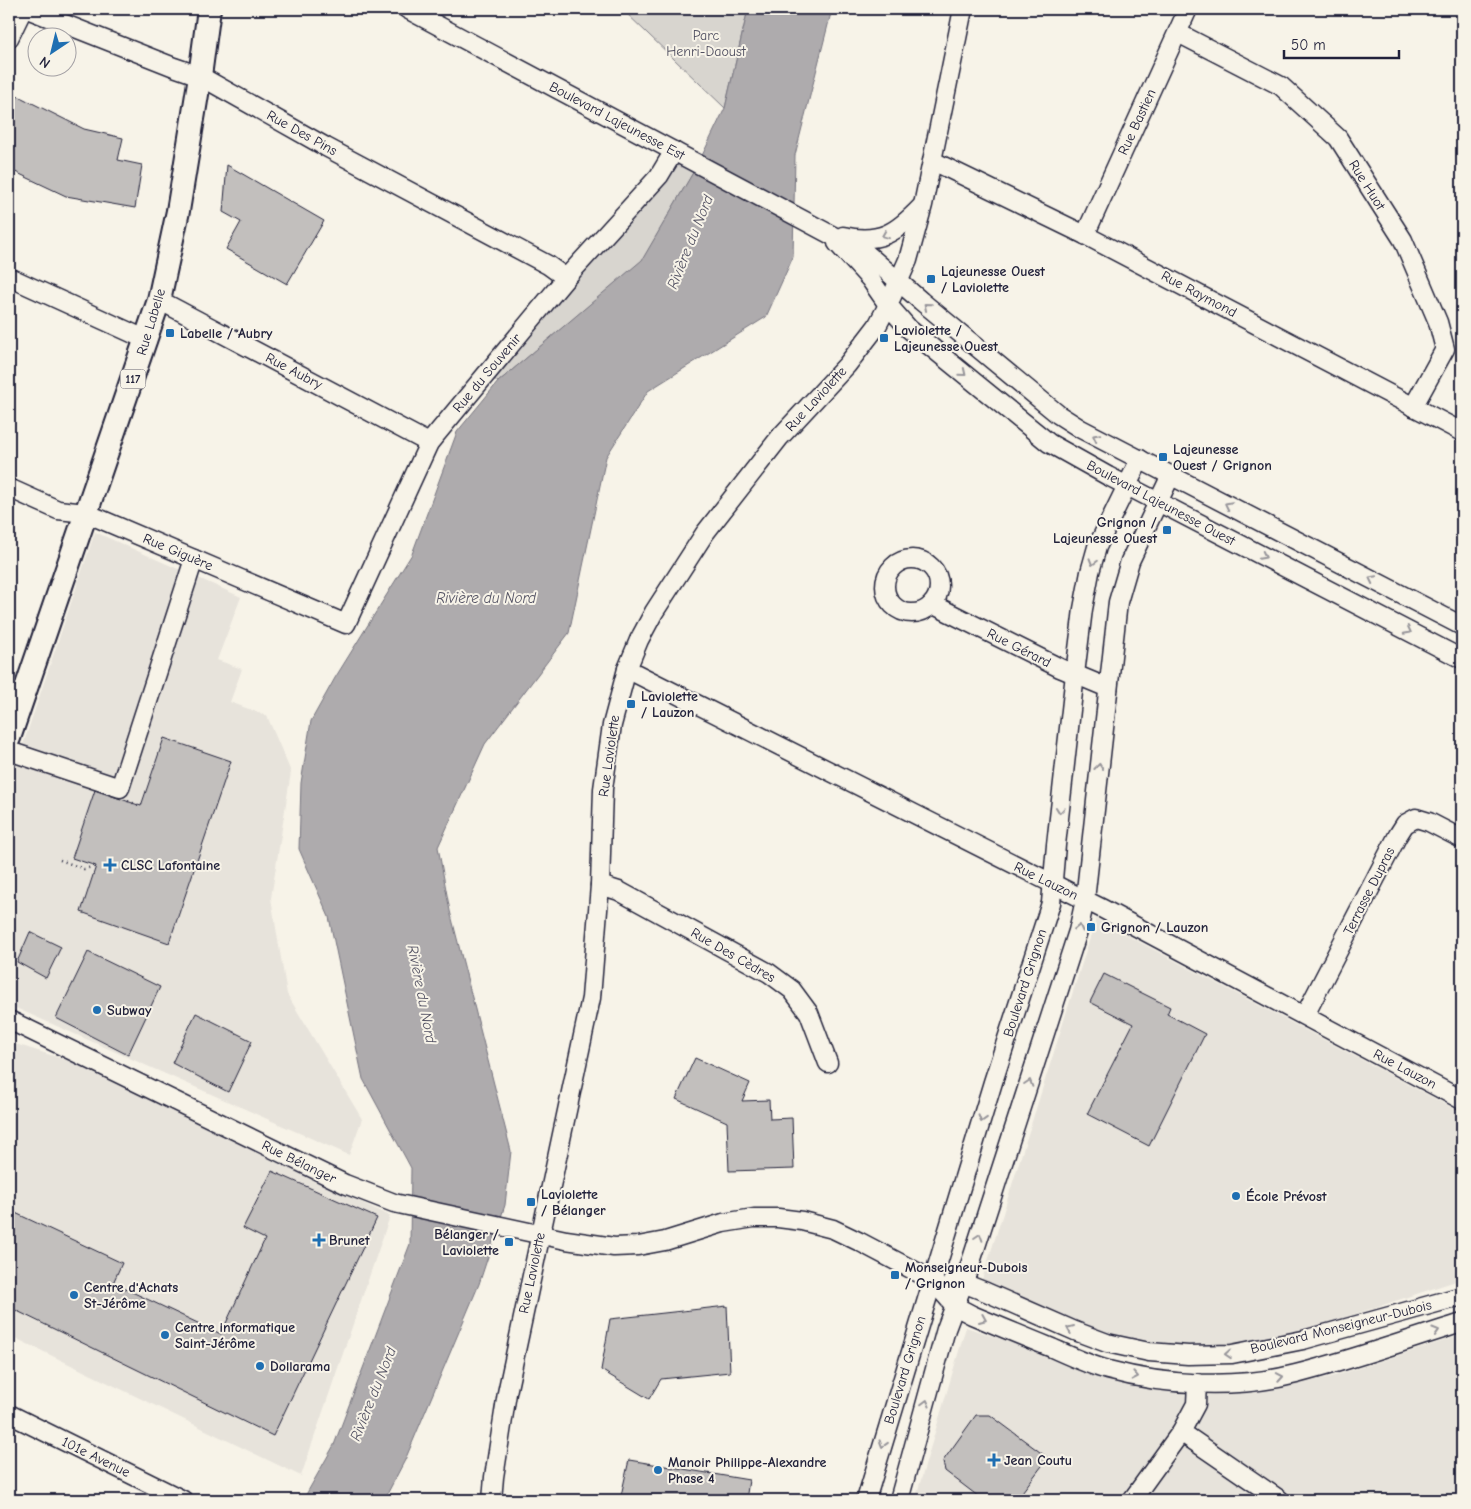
<svg xmlns="http://www.w3.org/2000/svg" width="1471" height="1509" font-family="'Comic Neue',sans-serif">
  <style>
    .built { fill: #e7e3db }
    .green { fill: #d8d5cf; stroke: #7d7c85 }
    .water { fill: #aeabad; stroke: #76747f }
    .building { fill: #c2bfbd; stroke: #22223b }
    .lines { fill: none; stroke-linecap: round; stroke-linejoin: round }
    .minor-casing { stroke: #22223b; stroke-width: 21 }
    .major-casing { stroke: #22223b; stroke-width: 26 }
    .path { stroke: #22223b; stroke-width: 2.5; stroke-dasharray: 1 4; stroke-linecap: butt }
    .minor { stroke: #f7f3e8; stroke-width: 18 }
    .major { stroke: #f7f3e8; stroke-width: 22 }
    .oneway { stroke: #97959a }
    .poi-dot { fill: #1f6fb2; stroke: #f7f3e8; stroke-width: 2 }
    .labels { text-anchor: middle; dominant-baseline: central; stroke-width: 4; stroke-linejoin: round; paint-order: stroke }
    .shield { fill: #f7f3e8; stroke: #62616f; stroke-width: 1 }
    .shield-label { font-size: 12px; font-weight: bold; fill: #22223b }
    .park-label { font-size: 14px; fill: #504f60; stroke: #f7f3e8 }
    .street-label { font-size: 14px; fill: #22223b; stroke: #f7f3e8 }
    .poi-label { font-size: 14px; font-weight: bold; fill: #22223b; stroke: #f7f3e8; text-anchor: start }
    .water-label { font-size: 15px; font-style: italic; fill: #535263; stroke: #f7f3e8 }
  </style>
  <rect width="100%" height="100%" fill="#f7f3e8"/>
  <filter id="ink" filterUnits="userSpaceOnUse"><feTurbulence type="fractalNoise" baseFrequency=".02" numOctaves="2"/><feDisplacementMap in="SourceGraphic" scale="10" xChannelSelector="R" yChannelSelector="G"/><feConvolveMatrix kernelMatrix="1 2 1 2 8 2 1 2 1" color-interpolation-filters="sRGB"/></filter>
  <g filter="url(#ink)">
    <g class="built">
      <polygon points="95,532 241,597 217,660 242,669 230,702 267,716 291,772 271,898 287,994 362,1119 349,1155 9,1005 9,786"/>
      <polygon points="1096,919 1462,1113 1462,1279 1292,1335 1213,1356 1131,1345 981,1283"/>
      <polygon points="9,1042 70,1061 390,1216 301,1476 9,1335"/>
      <polygon points="966,1327 1127,1382 1191,1396 1241,1393 1331,1377 1462,1335 1462,1500 915,1500"/>
    </g>
    <g class="green">
      <polygon points="622,9 748,9 725,108"/>
      <polygon points="674,151 698,164 642,261 498,382 487,373"/>
    </g>
    <polygon class="water" points="748,9 832,9 795,155 793,257 766,317 648,391 606,457 569,633 485,744 438,847 450,911 511,1151 505,1205 479,1284 405,1460 384,1500 303,1500 334,1445 410,1244 411,1168 363,1079 329,917 299,849 301,783 311,721 335,678 412,554 457,432 498,382 642,260 698,164 725,108"/>
    <g class="building">
      <polygon points="18,96 84,129 123,138 118,160 142,165 135,208 66,196 9,169 9,116"/>
      <polygon points="227,165 324,221 287,284 226,249 241,222 223,212"/>
      <polygon points="164,738 231,761 169,943 81,912 96,866 72,858 95,790 141,806"/>
      <polygon points="30,932 61,947 46,978 17,962"/>
      <polygon points="88,952 160,987 128,1055 56,1018"/>
      <polygon points="1104,974 1170,1007 1167,1014 1205,1034 1149,1146 1087,1114 1133,1024 1090,1002"/>
      <polygon points="196,1013 252,1041 228,1092 172,1063"/>
      <polygon points="695,1058 750,1083 742,1101 769,1100 770,1119 792,1118 794,1169 729,1171 727,1122 676,1099"/>
      <polygon points="272,1171 377,1218 273,1436 9,1307 9,1210 122,1263 113,1283 221,1334 265,1239 243,1228"/>
      <polygon points="727,1306 730,1372 661,1379 649,1399 601,1370 610,1319"/>
      <polygon points="976,1415 990,1415 1048,1458 1016,1500 983,1500 945,1471 943,1461"/>
      <polygon points="629,1460 749,1480 746,1500 620,1500"/>
    </g>
    <g class="lines">
      <defs>
        <g id="minor">
          <polyline points="27,9 174,67 200,76 326,147 548,265 566,278"/>
          <polyline points="407,9 867,254 921,301 1059,415 1081,429 1462,626"/>
          <polyline points="1178,33 1281,86 1338,138 1403,240 1438,322 1445,349 1413,407"/>
          <polyline points="9,38 23,9"/>
          <polyline points="933,161 1085,235 1462,432"/>
          <polyline points="1085,235 1188,9"/>
          <path d="M843,236C880,244 896,233 921,207"/>
          <polyline points="837,243 870,279 888,305 909,329 1049,443 1108,476 1462,659"/>
          <polyline points="9,277 147,340"/>
          <polyline points="159,300 429,443"/>
          <polyline points="9,488 58,510 86,513 346,624 429,443 566,278 659,176 674,151"/>
          <circle cx="912" cy="586" r="27"/>
          <polyline points="932,604 1060,668 1108,688"/>
          <polyline points="627,669 1103,909 1462,1100"/>
          <polyline points="9,751 120,788 194,559"/>
          <polyline points="600,885 619,891 769,973 792,990 809,1013 828,1063"/>
          <polyline points="1305,1015 1398,835 1405,824 1416,818 1429,822 1462,839"/>
          <path d="M9,1020L345,1184L394,1203L566,1240L614,1247L638,1246L665,1241L723,1223L754,1218H778L802,1221L833,1229L860,1242L932,1280L955,1306L972,1315C998,1326 1025,1337 1052,1348C1070,1356 1089,1365 1108,1370C1166,1386 1238,1389 1296,1374C1352,1360 1407,1340 1462,1323"/>
          <polyline points="952,1282 963,1283 986,1292 1075,1331 1107,1343 1149,1352 1188,1355 1232,1354 1303,1340 1462,1296"/>
          <polyline points="1197,1383 1196,1404 1181,1432 1280,1500"/>
          <polyline points="9,1414 183,1500"/>
          <polyline points="492,1500 494,1477 507,1393 591,998 600,885 603,789 612,725 627,669 639,640 654,612 705,533 780,437 847,365 877,326 888,305 908,260 923,205 963,9"/>
          <polyline points="866,1500 993,1082 1051,903 1056,845 1075,674 1083,609 1090,572 1097,547 1140,459"/>
          <polyline points="899,1500 946,1329 969,1268 1078,931 1085,900 1118,602 1130,561 1171,475"/>
          <polyline points="1132,1500 1181,1432"/>
        </g>
        <polyline id="major" points="9,738 159,300 178,211 200,76 209,9"/>
      </defs>
      <use href="#minor" class="minor-casing"/>
      <use href="#major" class="major-casing"/>
      <g class="path">
        <polyline points="128,801 141,806"/>
        <polyline points="60,860 84,869 96,866"/>
      </g>
      <use href="#minor" class="minor"/>
      <use href="#major" class="major"/>
    </g>
    <defs><path id="oneway-chevron" d="M-2-3.5L2.5 0L-2 3.5" fill="none" stroke-width="1.6" stroke-linecap="round" stroke-linejoin="round" transform="scale(1.25)"/></defs>
    <g class="oneway">
      <use href="#oneway-chevron" transform="translate(885 235) rotate(158)"/>
      <use href="#oneway-chevron" transform="translate(927 306) rotate(-140)"/>
      <use href="#oneway-chevron" transform="translate(963 373) rotate(39)"/>
      <use href="#oneway-chevron" transform="translate(1096 437) rotate(-153)"/>
      <use href="#oneway-chevron" transform="translate(1228 505) rotate(-153)"/>
      <use href="#oneway-chevron" transform="translate(1263 556) rotate(27)"/>
      <use href="#oneway-chevron" transform="translate(1093 562) rotate(106)"/>
      <use href="#oneway-chevron" transform="translate(1372 579) rotate(-153)"/>
      <use href="#oneway-chevron" transform="translate(1408 631) rotate(27)"/>
      <use href="#oneway-chevron" transform="translate(1099 767) rotate(-84)"/>
      <use href="#oneway-chevron" transform="translate(1060 810) rotate(96)"/>
      <use href="#oneway-chevron" transform="translate(1079 928) rotate(-76)"/>
      <use href="#oneway-chevron" transform="translate(1029 1083) rotate(-72)"/>
      <use href="#oneway-chevron" transform="translate(982 1119) rotate(107)"/>
      <use href="#oneway-chevron" transform="translate(979 1237) rotate(-72)"/>
      <use href="#oneway-chevron" transform="translate(983 1319) rotate(23)"/>
      <use href="#oneway-chevron" transform="translate(1070 1329) rotate(-157)"/>
      <use href="#oneway-chevron" transform="translate(1436 1331) rotate(-17)"/>
      <use href="#oneway-chevron" transform="translate(1228 1354) rotate(176)"/>
      <use href="#oneway-chevron" transform="translate(1135 1376) rotate(11)"/>
      <use href="#oneway-chevron" transform="translate(1280 1377) rotate(-10)"/>
      <use href="#oneway-chevron" transform="translate(926 1403) rotate(-75)"/>
      <use href="#oneway-chevron" transform="translate(883 1444) rotate(107)"/>
    </g>
  </g>
  <g class="poi-dot">
    <rect x="926" y="274" width="10" height="10" rx="2.5"/>
    <rect x="165" y="328" width="10" height="10" rx="2.5"/>
    <rect x="879" y="333" width="10" height="10" rx="2.5"/>
    <rect x="1158" y="452" width="10" height="10" rx="2.5"/>
    <rect x="1162" y="525" width="10" height="10" rx="2.5"/>
    <rect x="626" y="699" width="10" height="10" rx="2.5"/>
    <path d="M107.5 857.5h5v5h5v5h-5v5h-5v-5h-5v-5h5z"/>
    <rect x="1086" y="922" width="10" height="10" rx="2.5"/>
    <circle cx="97" cy="1010" r="5"/>
    <circle cx="1236" cy="1196" r="5"/>
    <rect x="526" y="1197" width="10" height="10" rx="2.5"/>
    <path d="M316.5 1232.5h5v5h5v5h-5v5h-5v-5h-5v-5h5z"/>
    <rect x="504" y="1237" width="10" height="10" rx="2.5"/>
    <rect x="890" y="1270" width="10" height="10" rx="2.5"/>
    <circle cx="74" cy="1295" r="5"/>
    <circle cx="165" cy="1335" r="5"/>
    <circle cx="260" cy="1366" r="5"/>
    <path d="M991.5 1452.5h5v5h5v5h-5v5h-5v-5h-5v-5h5z"/>
    <circle cx="658" cy="1470" r="5"/>
  </g>
  <g class="labels">
    <rect class="shield" x="120.5" y="369.5" width="25" height="19" rx="4"/>
    <g class="shield-label">
      <text x="133" y="379">117</text>
    </g>
    <g class="park-label">
      <text x="706" y="35">Parc<tspan x="706" dy="16">Henri-Daoust</tspan></text>
    </g>
    <g class="street-label">
      <text transform="translate(617 121) rotate(28)">Boulevard Lajeunesse Est</text>
      <text transform="translate(1137 122) rotate(-65)">Rue Bastien</text>
      <text transform="translate(302 133) rotate(29)">Rue Des Pins</text>
      <text transform="translate(1367 185) rotate(58)">Rue Huot</text>
      <text transform="translate(1199 294) rotate(28)">Rue Raymond</text>
      <text transform="translate(151 322) rotate(-73)">Rue Labelle</text>
      <text transform="translate(294 371) rotate(28)">Rue Aubry</text>
      <text transform="translate(487 373) rotate(-50)">Rue du Souvenir</text>
      <text transform="translate(816 399) rotate(-47)">Rue Laviolette</text>
      <text transform="translate(1161 503) rotate(28)">Boulevard Lajeunesse Ouest</text>
      <text transform="translate(178 552) rotate(23)">Rue Giguère</text>
      <text transform="translate(1019 648) rotate(27)">Rue Gérard</text>
      <text transform="translate(609 756) rotate(-82)">Rue Laviolette</text>
      <text transform="translate(1046 881) rotate(26)">Rue Lauzon</text>
      <text transform="translate(1369 891) rotate(-63)">Terrasse Dupras</text>
      <text transform="translate(733 955) rotate(30)">Rue Des Cèdres</text>
      <text transform="translate(1025 983) rotate(-72)">Boulevard Grignon</text>
      <text transform="translate(1405 1069) rotate(28)">Rue Lauzon</text>
      <text transform="translate(299 1162) rotate(26)">Rue Bélanger</text>
      <text transform="translate(532 1273) rotate(-78)">Rue Laviolette</text>
      <text transform="translate(1341 1327) rotate(-14)">Boulevard Monseigneur-Dubois</text>
      <text transform="translate(905 1370) rotate(-73)">Boulevard Grignon</text>
      <text transform="translate(96 1457) rotate(26)">101e Avenue</text>
    </g>
    <g class="poi-label">
      <text x="941" y="271">Lajeunesse Ouest<tspan x="941" dy="16">/ Laviolette</tspan></text>
      <text x="894" y="330">Laviolette /<tspan x="894" dy="16">Lajeunesse Ouest</tspan></text>
      <text x="180" y="333">Labelle / Aubry</text>
      <text x="1173" y="449">Lajeunesse<tspan x="1173" dy="16">Ouest / Grignon</tspan></text>
      <text x="1157" y="522" text-anchor="end">Grignon /<tspan x="1157" dy="16">Lajeunesse Ouest</tspan></text>
      <text x="641" y="696">Laviolette<tspan x="641" dy="16">/ Lauzon</tspan></text>
      <text x="121" y="865">CLSC Lafontaine</text>
      <text x="1101" y="927">Grignon / Lauzon</text>
      <text x="107" y="1010">Subway</text>
      <text x="541" y="1194">Laviolette<tspan x="541" dy="16">/ Bélanger</tspan></text>
      <text x="1246" y="1196">École Prévost</text>
      <text x="499" y="1234" text-anchor="end">Bélanger /<tspan x="499" dy="16">Laviolette</tspan></text>
      <text x="329" y="1240">Brunet</text>
      <text x="905" y="1267">Monseigneur-Dubois<tspan x="905" dy="16">/ Grignon</tspan></text>
      <text x="84" y="1287">Centre d'Achats<tspan x="84" dy="16">St-Jérôme</tspan></text>
      <text x="175" y="1327">Centre informatique<tspan x="175" dy="16">Saint-Jérôme</tspan></text>
      <text x="270" y="1366">Dollarama</text>
      <text x="1004" y="1460">Jean Coutu</text>
      <text x="668" y="1462">Manoir Philippe-Alexandre<tspan x="668" dy="16">Phase 4</tspan></text>
    </g>
    <g class="water-label">
      <text transform="translate(690 242) rotate(-68)">Rivière du Nord</text>
      <text x="486" y="598">Rivière du Nord</text>
      <text transform="translate(422 994) rotate(79)">Rivière du Nord</text>
      <text transform="translate(373 1394) rotate(-68)">Rivière du Nord</text>
    </g>
  </g>
  <rect width="1471" height="1509" fill="none" stroke="#f7f3e8" stroke-width="30"/>
  <rect x="15" y="15" width="1441" height="1479" fill="none" stroke="#22223b" stroke-width="2" filter="url(#ink)"/>
  <g transform="translate(52 52) rotate(215)"><circle r="24" fill="#f7f3e8" stroke="#a29fa3"/>
  <path d="M0-4L9 19L0 12L-9 19Z" fill="#1f6fb2"/>
  <text y="-8" font-size="14" font-weight="bold" text-anchor="middle" fill="#22223b">N</text>
  </g>
  <path d="M1284 50v8h115v-8" fill="none" stroke="#22223b" stroke-width="2.5"/>
  <text x="1291" y="50" font-size="15" fill="#22223b" stroke="#f7f3e8" stroke-width="4" paint-order="stroke">50 m</text>
</svg>
